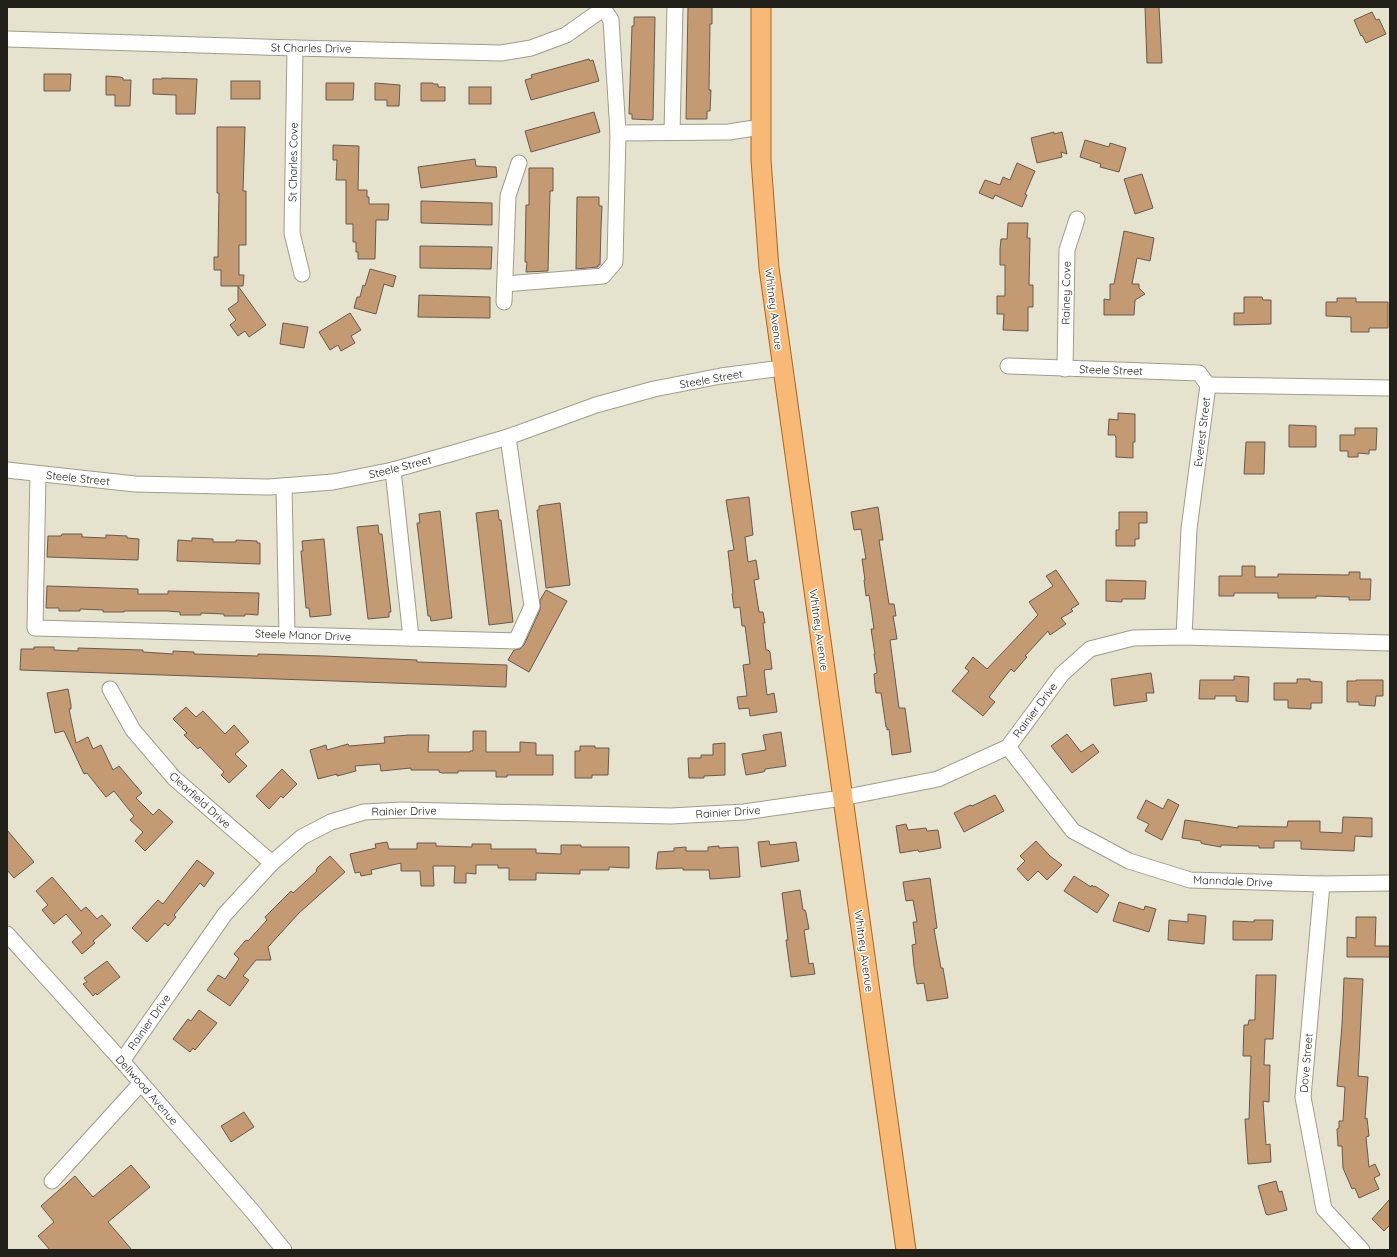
<svg xmlns="http://www.w3.org/2000/svg" width="1397" height="1257" font-family="Quicksand,sans-serif">
  <style>
    .building { fill: #c49a73; stroke: #685a4e }
    .lines { fill: none; stroke-linecap: round; stroke-linejoin: round }
    .minor-casing { stroke: #a09c8a; stroke-width: 17 }
    .major-casing { stroke: #aa661a; stroke-width: 21 }
    .minor { stroke: #fff; stroke-width: 15 }
    .major { stroke: #f8b976; stroke-width: 19 }
    .labels { text-anchor: middle; dominant-baseline: central; stroke-width: 3; stroke-linejoin: round; paint-order: stroke }
    .street-label { font-size: 11px; fill: #212019; stroke: #fff }
  </style>
  <rect width="100%" height="100%" fill="#e5e2ce"/>
  <g class="building">
    <polygon points="688,7 712,7 712,24 710,24 709,90 711,90 710,111 707,111 707,119 686,119"/>
    <polygon points="1145,7 1159,7 1162,63 1147,63"/>
    <polygon points="1372,12 1376,20 1379,19 1386,34 1366,43 1362,35 1361,36 1354,20"/>
    <polygon points="634,17 655,17 653,120 632,119 632,114 629,114 632,26 634,26"/>
    <polygon points="589,59 590,61 593,60 599,81 531,100 525,80 532,78 531,75"/>
    <polygon points="44,74 71,74 70,91 44,91"/>
    <polygon points="106,76 120,77 123,78 123,80 131,80 130,106 115,106 115,95 106,95"/>
    <polygon points="162,78 197,79 195,114 176,114 176,95 153,94 153,79 162,79"/>
    <rect x="231" y="81" width="29" height="18"/>
    <polygon points="326,83 354,83 353,100 326,100"/>
    <polygon points="375,83 400,85 399,106 387,106 387,100 375,100"/>
    <polygon points="421,83 433,83 433,84 438,84 438,87 445,87 445,101 421,101"/>
    <rect x="469" y="87" width="22" height="17"/>
    <polygon points="594,112 600,132 531,152 525,131"/>
    <polygon points="217,127 245,127 243,191 246,191 246,245 239,245 239,275 244,275 243,286 238,286 266,325 249,337 245,331 238,336 230,325 236,320 228,309 238,302 238,286 221,286 221,270 214,270 214,257 218,257 218,252 219,193 217,193"/>
    <polygon points="1054,132 1054,134 1062,132 1067,154 1061,152 1062,157 1037,163 1031,138"/>
    <polygon points="1085,140 1109,147 1110,143 1126,148 1119,172 1100,167 1101,164 1080,157"/>
    <polygon points="333,145 359,146 358,190 367,190 367,197 369,197 369,204 389,204 388,220 376,220 375,259 358,259 358,252 356,252 356,242 353,242 353,224 346,224 346,180 336,180 337,160 333,160"/>
    <polygon points="475,159 476,166 496,167 497,177 421,188 418,167"/>
    <polygon points="1017,163 1035,171 1025,194 1027,195 1022,207 995,195 993,199 979,193 985,180 1000,185 1003,177 1010,180"/>
    <polygon points="529,168 553,168 553,191 550,191 548,271 526,272 527,262 525,262 526,205 529,205"/>
    <polygon points="1142,174 1153,208 1135,214 1124,179"/>
    <polygon points="577,197 599,197 599,206 602,206 601,228 600,265 598,265 598,267 576,269"/>
    <polygon points="421,201 492,203 492,225 421,223"/>
    <polygon points="1008,223 1028,223 1027,238 1030,238 1029,285 1033,285 1033,307 1028,307 1028,331 1003,330 1004,314 997,314 997,296 1005,296 1005,265 1000,265 1000,249 1001,239 1007,239"/>
    <polygon points="1124,231 1154,238 1150,261 1137,258 1132,284 1139,284 1139,288 1145,294 1135,300 1134,315 1104,315 1104,299 1110,300 1110,284 1114,284"/>
    <polygon points="420,246 492,247 491,269 420,268"/>
    <polygon points="370,269 396,276 393,287 384,284 376,314 354,308 357,297 360,297 363,285 365,286"/>
    <polygon points="419,295 490,297 490,318 418,317"/>
    <polygon points="1244,297 1262,297 1263,300 1271,300 1271,324 1234,325 1234,313 1244,313"/>
    <polygon points="1337,298 1356,298 1356,302 1388,302 1388,328 1369,328 1369,332 1351,332 1351,317 1326,316 1326,302 1337,302"/>
    <polygon points="350,313 361,330 351,336 355,343 341,351 338,345 330,350 319,332"/>
    <polygon points="283,323 308,327 304,348 280,344"/>
    <polygon points="1118,413 1135,414 1135,442 1133,442 1133,458 1116,457 1116,438 1115,435 1108,435 1109,419 1118,420"/>
    <polygon points="1289,425 1316,426 1316,447 1289,447"/>
    <polygon points="1355,428 1377,428 1376,450 1369,450 1369,454 1358,453 1358,457 1348,457 1348,451 1340,451 1340,435 1355,435"/>
    <polygon points="1246,442 1265,442 1264,474 1244,474"/>
    <polygon points="749,497 753,535 745,537 748,562 756,560 759,579 754,580 759,612 763,612 765,623 763,623 766,650 768,650 770,652 772,669 764,670 767,695 774,693 777,712 750,716 749,708 739,709 737,697 747,696 743,665 750,664 745,626 742,626 740,607 734,608 732,594 733,594 728,551 734,550 726,500"/>
    <polygon points="560,503 570,585 546,588 537,510 539,510 539,506"/>
    <polygon points="878,507 883,540 879,540 889,604 894,604 896,616 893,616 897,639 890,640 899,708 905,708 911,752 892,755 889,729 887,730 887,727 886,727 881,693 876,693 875,686 874,674 877,673 874,654 875,654 871,629 874,629 869,595 866,596 864,580 865,580 862,559 866,559 861,529 854,530 851,512"/>
    <polygon points="498,510 499,520 501,520 513,622 489,625 476,513"/>
    <polygon points="440,511 452,618 431,621 430,616 428,616 417,523 420,523 419,514"/>
    <polygon points="1119,512 1147,512 1147,523 1139,523 1139,539 1135,539 1135,546 1116,546 1116,530 1119,530"/>
    <polygon points="378,525 379,534 382,534 391,612 389,612 389,617 368,619 357,527"/>
    <polygon points="62,534 82,534 82,537 106,538 106,535 127,536 127,538 139,539 138,560 47,557 48,536 61,536"/>
    <polygon points="192,538 213,539 213,542 236,542 236,540 257,541 257,543 260,543 260,564 177,561 178,540 192,541"/>
    <polygon points="324,539 331,615 310,617 309,608 306,608 301,551 303,551 302,541"/>
    <polygon points="1242,566 1255,566 1255,577 1278,577 1278,574 1349,575 1349,572 1360,572 1360,579 1371,579 1370,600 1349,600 1349,597 1316,596 1316,598 1278,598 1278,593 1234,593 1234,596 1219,596 1219,576 1242,576"/>
    <polygon points="1056,570 1079,604 1071,609 1073,611 1061,618 1066,624 1050,635 1048,631 1025,656 1027,657 1014,672 1011,669 989,697 995,702 983,716 952,691 969,671 965,668 973,657 987,669 1038,615 1029,602 1053,586 1046,576"/>
    <polygon points="1106,580 1146,581 1145,599 1122,599 1122,602 1106,601"/>
    <polygon points="47,586 138,589 138,594 168,594 168,591 259,593 258,615 245,614 245,616 224,616 224,614 201,613 201,615 180,615 180,612 167,611 124,611 124,612 103,612 103,610 80,609 80,611 59,611 59,608 46,608"/>
    <polygon points="546,590 567,601 529,672 508,660 514,650 520,649 524,645 540,610 540,600"/>
    <polygon points="34,647 54,647 54,650 78,651 78,648 143,650 143,652 173,654 173,651 194,652 194,654 258,656 258,654 323,656 417,660 417,662 507,665 506,687 20,670 21,649 34,649"/>
    <polygon points="1151,673 1154,693 1146,693 1147,701 1114,706 1111,679"/>
    <polygon points="1234,676 1249,677 1248,702 1236,701 1236,696 1215,696 1215,699 1199,699 1200,680 1234,680"/>
    <polygon points="1297,679 1310,679 1310,681 1322,682 1322,703 1311,703 1311,709 1288,708 1288,700 1274,700 1274,683 1297,683"/>
    <polygon points="1356,680 1383,680 1383,696 1376,696 1375,706 1359,705 1359,702 1347,702 1347,681 1356,681"/>
    <polygon points="68,689 71,705 71,709 69,709 76,743 88,737 93,749 101,745 113,770 119,766 142,793 136,798 153,815 159,809 173,822 145,851 135,841 143,832 130,820 134,816 114,791 106,797 87,773 84,774 64,731 55,733 47,693"/>
    <polygon points="186,707 196,717 203,711 225,734 234,725 249,742 235,754 247,766 229,783 221,775 224,772 200,747 198,749 184,735 187,733 173,719"/>
    <polygon points="473,731 486,731 486,752 520,752 520,742 536,743 536,755 553,755 553,775 507,775 507,777 496,777 496,771 458,771 458,773 442,773 439,772 439,770 411,770 411,768 381,771 380,764 355,766 356,771 341,775 337,776 337,774 318,779 310,750 326,745 327,750 348,744 349,746 385,743 384,737 409,735 429,735 428,752 470,752 470,751 473,751"/>
    <polygon points="781,732 786,766 765,769 765,771 763,772 746,775 742,754 766,750 763,735"/>
    <polygon points="1067,734 1081,752 1093,744 1099,752 1072,773 1051,746"/>
    <polygon points="725,743 725,775 704,776 704,778 689,778 688,758 701,758 701,755 713,755 713,744"/>
    <polygon points="580,746 595,746 595,748 609,748 608,775 592,775 592,778 575,778 575,751 580,751"/>
    <polygon points="282,769 297,784 283,798 281,796 269,809 256,796"/>
    <polygon points="995,795 1004,811 964,832 954,813 968,806 971,805 972,806"/>
    <polygon points="1168,799 1179,805 1162,840 1145,831 1149,824 1137,818 1146,800 1163,809"/>
    <polygon points="1343,817 1372,818 1372,837 1355,836 1354,851 1301,849 1301,841 1274,841 1274,848 1259,848 1259,846 1221,845 1221,847 1204,844 1201,843 1201,841 1182,838 1185,820 1238,828 1238,826 1287,827 1288,821 1320,821 1320,832 1342,833"/>
    <polygon points="906,824 908,830 926,828 927,831 938,830 941,848 919,852 918,850 900,853 896,826"/>
    <polygon points="7,830 34,862 14,878 7,870"/>
    <polygon points="769,841 770,845 796,842 799,861 761,867 758,842"/>
    <polygon points="1036,841 1050,856 1062,865 1047,880 1038,871 1028,881 1017,869 1025,861 1020,856"/>
    <polygon points="387,842 389,849 417,849 417,843 436,843 436,846 472,847 472,844 491,844 491,849 536,849 536,853 561,854 561,845 581,845 581,847 629,847 629,868 609,867 609,870 580,870 580,874 536,873 536,880 509,880 509,868 498,868 498,865 476,865 476,874 466,873 466,883 454,883 455,866 433,866 434,886 421,886 420,871 401,871 401,863 371,870 372,874 361,876 360,872 355,873 350,854 376,848 375,844"/>
    <polygon points="719,846 719,848 738,847 740,877 710,879 709,870 683,870 683,868 656,869 658,852 674,851 674,848 686,847 686,851 708,851 708,847"/>
    <polygon points="330,856 345,872 299,913 268,947 271,960 256,960 243,976 249,980 230,1006 207,990 218,975 225,979 239,959 234,954 245,941 247,940 248,941 267,920 265,917 291,891 293,893 317,871 316,870 318,867"/>
    <polygon points="197,860 214,873 204,887 200,883 174,915 176,917 168,926 165,923 147,942 132,928 158,900 163,904"/>
    <polygon points="1074,876 1091,887 1092,885 1094,887 1095,886 1109,895 1097,913 1064,891"/>
    <polygon points="52,877 81,911 86,907 97,919 102,915 111,925 93,941 95,943 82,954 72,942 82,933 66,914 54,924 42,910 48,905 36,891"/>
    <polygon points="930,878 937,928 934,929 941,968 943,968 948,998 927,1001 924,983 917,984 914,966 912,945 916,944 913,922 917,922 913,900 906,901 903,882"/>
    <polygon points="800,890 803,910 805,910 806,913 809,929 804,930 809,964 813,963 815,974 791,977 786,940 788,940 782,893"/>
    <polygon points="1119,902 1144,910 1145,906 1156,909 1149,932 1113,921"/>
    <polygon points="1188,914 1206,916 1204,944 1168,940 1169,920 1188,922"/>
    <polygon points="1356,917 1376,917 1375,946 1390,946 1390,957 1347,957 1347,937 1356,938"/>
    <polygon points="1254,920 1273,920 1272,940 1233,940 1233,921 1254,922"/>
    <polygon points="107,961 120,977 97,995 96,993 93,996 83,984 87,982 84,978"/>
    <polygon points="1256,975 1276,975 1273,1039 1265,1039 1264,1065 1270,1065 1269,1102 1263,1101 1266,1145 1270,1144 1271,1162 1248,1164 1245,1119 1249,1119 1251,1056 1243,1056 1244,1025 1248,1025 1249,1020 1255,1020"/>
    <polygon points="1344,978 1363,979 1358,1076 1368,1077 1365,1119 1367,1118 1369,1136 1366,1137 1369,1167 1375,1164 1380,1175 1374,1178 1379,1189 1359,1198 1355,1188 1352,1189 1343,1168 1342,1146 1338,1146 1337,1129 1339,1128 1339,1121 1343,1121 1345,1087 1337,1086 1342,1025"/>
    <polygon points="199,1010 217,1023 195,1050 193,1048 190,1052 173,1039 188,1019 191,1021"/>
    <polygon points="244,1112 254,1127 231,1142 221,1126"/>
    <polygon points="131,1165 150,1187 108,1222 132,1250 50,1250 38,1236 54,1222 41,1206 75,1176 93,1197"/>
    <polygon points="1276,1181 1279,1192 1282,1191 1287,1210 1268,1215 1266,1214 1258,1186"/>
    <polygon points="1390,1199 1390,1225 1384,1231 1372,1219"/>
  </g>
  <g class="lines">
    <defs>
      <g id="minor">
        <polyline points="603,8 611,20 618,133 729,132 761,127"/>
        <polyline points="7,39 295,48 501,53 531,48 566,35 600,11 604,7"/>
        <polyline points="295,48 292,233 302,274"/>
        <polyline points="672,132 675,7"/>
        <polyline points="505,284 603,276 615,262 618,133"/>
        <polyline points="504,302 508,196 519,163"/>
        <polyline points="1008,366 1199,373 1208,385"/>
        <polyline points="1065,369 1067,250 1077,219"/>
        <polyline points="1208,385 1390,388"/>
        <polyline points="7,470 135,484 269,487 333,482 393,470 450,454 508,437 596,405 654,389 721,376 782,368"/>
        <polyline points="393,470 411,638"/>
        <polyline points="38,474 35,628 516,641 532,606 508,437"/>
        <polyline points="284,486 287,635"/>
        <polyline points="1184,637 1189,529 1208,385"/>
        <polyline points="110,689 133,730 174,778 272,863"/>
        <polyline points="1008,747 1073,831 1129,861 1190,880 1322,884 1390,883"/>
        <polyline points="1322,884 1303,1097 1324,1209 1362,1250"/>
        <polyline points="7,934 122,1061 253,1212 284,1250"/>
        <polyline points="122,1061 225,914 272,863 302,837 331,822 364,812 402,810 671,816 744,812 842,798 938,779 1008,747 1062,674 1090,649 1133,638 1184,637 1390,643"/>
        <polyline points="52,1181 141,1083"/>
      </g>
      <polyline id="major" points="761,7 761,160 769,268 906,1250"/>
    </defs>
    <use href="#minor" class="minor-casing"/>
    <use href="#major" class="major-casing"/>
    <use href="#minor" class="minor"/>
    <use href="#major" class="major"/>
  </g>
  <g class="labels">
    <g class="street-label">
      <text transform="translate(311 48) rotate(1)">St Charles Drive</text>
      <text transform="translate(293 162) rotate(-89)">St Charles Cove</text>
      <text transform="translate(1066 293) rotate(-89)">Rainey Cove</text>
      <text transform="translate(774 309) rotate(83)">Whitney Avenue</text>
      <text transform="translate(1111 370) rotate(2)">Steele Street</text>
      <text transform="translate(711 379) rotate(-10)">Steele Street</text>
      <text transform="translate(1202 432) rotate(-83)">Everest Street</text>
      <text transform="translate(400 467) rotate(-14)">Steele Street</text>
      <text transform="translate(78 478) rotate(6)">Steele Street</text>
      <text transform="translate(819 630) rotate(82)">Whitney Avenue</text>
      <text transform="translate(303 635) rotate(2)">Steele Manor Drive</text>
      <text transform="translate(1035 710) rotate(-53)">Rainier Drive</text>
      <text transform="translate(200 800) rotate(42)">Clearfield Drive</text>
      <text transform="translate(404 811) rotate(-1)">Rainier Drive</text>
      <text transform="translate(728 812) rotate(-4)">Rainier Drive</text>
      <text transform="translate(1233 881) rotate(2)">Manndale Drive</text>
      <text transform="translate(864 951) rotate(82)">Whitney Avenue</text>
      <text transform="translate(149 1022) rotate(-55)">Rainier Drive</text>
      <text transform="translate(1306 1063) rotate(-85)">Dove Street</text>
      <text transform="translate(147 1090) rotate(49)">Dellwood Avenue</text>
    </g>
  </g>
  <rect width="1397" height="1257" fill="none" stroke="#212019" stroke-width="16"/>
</svg>
